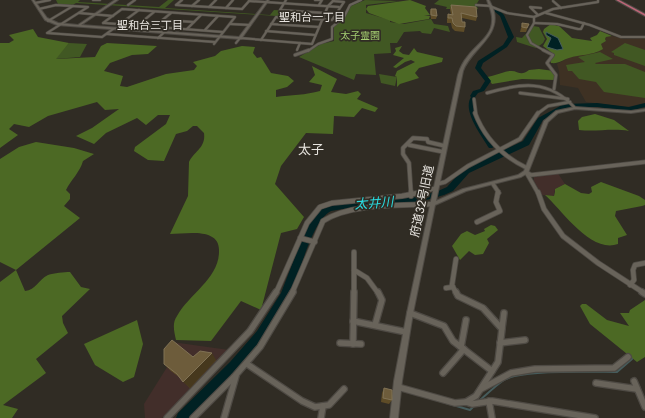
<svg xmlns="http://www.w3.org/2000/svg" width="645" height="418" font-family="Jost,'Noto Sans JP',sans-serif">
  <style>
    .industrial { fill: #422e2a }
    .education { fill: #3e3123 }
    .green { fill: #415823 }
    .forest { fill: #4c6924 }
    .water { fill: #002123; stroke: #465c5c }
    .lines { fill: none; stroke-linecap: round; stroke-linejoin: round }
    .stream { stroke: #465c5c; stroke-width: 2 }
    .river { fill: #002123; fill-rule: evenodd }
    .minor-far4-casing { stroke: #4e4a44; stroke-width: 3 }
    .minor-far3-casing { stroke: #4e4a44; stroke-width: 4 }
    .minor-far2-casing { stroke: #4e4a44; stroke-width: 5 }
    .minor-far1-casing { stroke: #4e4a44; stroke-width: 6 }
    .minor-casing { stroke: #4e4a44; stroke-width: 8 }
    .tertiary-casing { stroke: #4e4a44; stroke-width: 2 }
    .primary-casing { stroke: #4e4a44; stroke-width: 2 }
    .minor-far4 { stroke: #68635a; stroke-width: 2 }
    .minor-far3 { stroke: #68635a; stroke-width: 2.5 }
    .minor-far2 { stroke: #68635a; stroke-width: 3.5 }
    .minor-far1 { stroke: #68635a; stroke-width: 4.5 }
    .minor { stroke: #68635a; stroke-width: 5.5 }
    .tertiary { fill: #68635a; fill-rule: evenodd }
    .primary { fill: #bc6577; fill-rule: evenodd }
    .wall { fill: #5e4c27 }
    .shaded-wall { fill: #46381d }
    .building { fill: #6d5c3b; stroke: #807255 }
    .labels { text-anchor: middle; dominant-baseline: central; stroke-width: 3.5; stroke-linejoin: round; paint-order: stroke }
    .far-park-label { font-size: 10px; fill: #a6d172; stroke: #302c24 }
    .far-neighbourhood-label { font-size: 11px; fill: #e8e5e0; stroke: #302c24 }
    .street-label { font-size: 12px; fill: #e8e5e0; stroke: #302c24 }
    .neighbourhood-label { font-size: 13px; fill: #e8e5e0; stroke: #302c24 }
    .water-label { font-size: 13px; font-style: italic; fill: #2adce1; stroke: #302c24 }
  </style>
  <rect width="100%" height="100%" fill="#302c24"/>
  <g class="industrial">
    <polygon points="557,172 565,184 555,189 554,196 542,195 534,181 534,176"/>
    <polygon points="172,342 229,350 162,418 145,418 144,404 169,364"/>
  </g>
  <polygon class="education" points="612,36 624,39 645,38 645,103 627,107 586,102 578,88 560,85 559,71 557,64 570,57 598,52 601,44 606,41 605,39 606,37"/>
  <g class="green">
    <polygon points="56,0 80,0 78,2 159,7 168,0 174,0 165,8 270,15 274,10 290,11 287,16 276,16 76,3 71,6 58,4"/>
    <polygon points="365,0 399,1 366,5 366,13 390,20 390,22 404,24 431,19 434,24 448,26 450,32 434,28 431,34 422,33 420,31 404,32 397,43 390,43 391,53 374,54 376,75 356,74 354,80 299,57 321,44 334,41 334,26 345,17 351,6"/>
    <polygon points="439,0 479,0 476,5 478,9 458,14 451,13 451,9 446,9 447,7 434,4"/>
    <polygon points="533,26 539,27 545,39 543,43 536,48 517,42 516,37 522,38"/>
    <polygon points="69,43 87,44 80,57 55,59"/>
    <polygon points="625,43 645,50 645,66 614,55 614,53 611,52"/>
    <polygon points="600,52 613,59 595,63 596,64 625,64 645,72 645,98 604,92 596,82 579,79 572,71 568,71 566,65 585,62 578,57"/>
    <polygon points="379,74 397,77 395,86 381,83"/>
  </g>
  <g class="forest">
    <polygon points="410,0 426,6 425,8 430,15 424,15 430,16 429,19 399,24 369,13 366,9 368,6"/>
    <path d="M551,24L559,26L572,38L592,41L590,38L597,35L600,31L612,36L606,37L605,39L606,41L601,44L603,49C592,56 580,54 569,58C562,60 559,64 551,63L550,60L555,55L543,46L547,39L543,32L544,29Z"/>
    <path d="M33,29L38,37L69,43L56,59L95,57L101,46L107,43L157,46L148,54L132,55L110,63L104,71L123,76L120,86L127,87L166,74L194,70L197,66L193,62L215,56L221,51L242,46L255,47L253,53L257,58L261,57L271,73L288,76L294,81L287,87L276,90V97C291,95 306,95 320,91L322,85L309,82L315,75L312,66L337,79L331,92L346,94L358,91L361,94L357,99L378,108L375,112L362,108L354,117L334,116L333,134L306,133L281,166L275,184L304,217L297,229L281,233L261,310L241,301L211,341L176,340C174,331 172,323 177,316C190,293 220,278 219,250C219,227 185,234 170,234L188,196L189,162C194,151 206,148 204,133L197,126H193L187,131L176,134L164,161L148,160L134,151L135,147L166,124L170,115H158L146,125L137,118L106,133L94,144L76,136L92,128L119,109L105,110L97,102L48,116L29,127L14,124L9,129L18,135L0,148V43H9L14,40L9,35Z"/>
    <polygon points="402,46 399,51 403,54 409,55 414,48 417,52 443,58 442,62 419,68 415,73 419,78 400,84 397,87 397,77 395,76 397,71 415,62 411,60 405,62 396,68 393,67 404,58 393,55 396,51 395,48"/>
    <path d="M539,69L554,71L555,80L522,79L492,84L487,77C493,76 506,71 510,71C518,70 520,77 529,70Z"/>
    <path d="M595,114L614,120L629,131C612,128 596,132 579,130L578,121L582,117Z"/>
    <path d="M36,142L74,148L94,154L83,161C80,172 71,180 66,190L70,194V199L64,206L80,218L16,270L25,291C36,290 38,280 48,275C54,273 64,272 70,272L81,287L90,289L62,316L63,323L68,333L36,359L46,373L3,405L18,409L12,418H0V282L16,270L0,262V159L19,147Z"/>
    <path d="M601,182L639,196L645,200V205L642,206L616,211L615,216L627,235L618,238V244C591,254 562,210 545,195L554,196L555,192V189L565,184L581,193L589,194L592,192L591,187Z"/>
    <polygon points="491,225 495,226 498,230 487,239 489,243 483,254 475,255 469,251 460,260 452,246 461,234 467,231 475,235 485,231 484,229"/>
    <polygon points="645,300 645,357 637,362 590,324 580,306 582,304 586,304 607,320 629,326 620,313 629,313 630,310"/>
    <polygon points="137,320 143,344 134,377 123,382 95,365 84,344"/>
  </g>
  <polygon class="water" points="546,32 558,38 563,49 557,50 547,47 551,38 546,35"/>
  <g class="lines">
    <g class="stream">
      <polyline points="429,398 470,410 474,406"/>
      <path d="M478,402C486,395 495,386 504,380C522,369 593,372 617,372L632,359"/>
    </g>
    <g class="river">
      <path d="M494,9H498L504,15L514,37L507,47L483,63L481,68L491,81L484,91L478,93L475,97L476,99C473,117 487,132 496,146L492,148H489C482,136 462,111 471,97L470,96L473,91L480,89L485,81L475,68L478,61L503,45L508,37L500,16L494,11Z"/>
      <path d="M597,103L629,107L645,103V107L629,111L597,107L565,108L543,120L529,145L469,173L453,191L444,195L412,204L367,205L331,211C311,221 299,277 290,298C268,345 228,381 192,418H176L178,413L230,362L257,331L281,293L308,223L320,209L329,205L367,199L412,198L438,191L447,187L463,169L523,141L538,118L564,104Z"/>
    </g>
    <defs>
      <g id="minor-far4">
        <polyline points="93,0 100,0"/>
        <polyline points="182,0 176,5 242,9 250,0"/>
        <polyline points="286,0 280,10 325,13"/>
        <polyline points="315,0 322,0 319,5"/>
        <polyline points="249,1 339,7"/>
        <polyline points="553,1 561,8"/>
        <polyline points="35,3 50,0"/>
        <polyline points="128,5 135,0"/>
        <polyline points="476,5 491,6"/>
        <polyline points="192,6 199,0"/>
        <polyline points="209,7 216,0"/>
        <polyline points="492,7 507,13 534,17 553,9 598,2 598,0"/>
        <polyline points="226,8 233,0"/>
        <polyline points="39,9 56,5 88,7 47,33 102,37 113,29"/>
        <polyline points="79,13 113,16"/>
        <polyline points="546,13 590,25 621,37 645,37"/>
        <polyline points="538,15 530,7 541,8"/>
        <polyline points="534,17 534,23 527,35 531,43 545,51"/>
        <polyline points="163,20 194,22"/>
        <polyline points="48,21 73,6"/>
        <polyline points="103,23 122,9 235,17 214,44"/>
        <polyline points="104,23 223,32"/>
        <polyline points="534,23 557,24 578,29 581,29 584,23"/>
        <polyline points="120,24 139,10"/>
        <polyline points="230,24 250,25"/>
        <polyline points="271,24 319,27"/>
        <polyline points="138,25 154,12"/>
        <polyline points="155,26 171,13"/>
        <polyline points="187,29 201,15"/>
        <polyline points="205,30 218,16"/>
        <polyline points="266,31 315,35"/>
        <polyline points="107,34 215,42"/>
        <polyline points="158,38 169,28"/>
        <polyline points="261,40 276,17 332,20 344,2 333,1"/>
        <polyline points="236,43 240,38 312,44 328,6 334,0"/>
        <polyline points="297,50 300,43"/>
        <polyline points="308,51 318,44 332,39 332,27 344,17 350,5 361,0"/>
      </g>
      <g id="minor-far3">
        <polyline points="543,50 553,55 547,63 556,75 554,89"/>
        <polyline points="295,55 309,50"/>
        <path d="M487,93C521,83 549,79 575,108"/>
        <polyline points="520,93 568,99"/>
        <polyline points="474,99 476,114"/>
        <polyline points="537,114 548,106 570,102"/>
      </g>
      <g id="minor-far2">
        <path d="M475,113C485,139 502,156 527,168"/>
        <polyline points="409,145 444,152"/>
        <polyline points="526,172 538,193"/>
        <polyline points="526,172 531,175 645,162"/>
        <polyline points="437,184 445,182 468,166 520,139 538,113"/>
        <polyline points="493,184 499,193"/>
        <polyline points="411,193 409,163 403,154 403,148 413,138 427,139 428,142 445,146"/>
        <polyline points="419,193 436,188"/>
      </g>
      <g id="minor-far1">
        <polyline points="411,192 411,196"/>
        <polyline points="538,192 544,209 563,236 598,263 644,293"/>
        <polyline points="477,222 500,211 496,202 498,192"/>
        <polyline points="300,238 315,242"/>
        <polyline points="456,259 452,285 456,293"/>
        <polyline points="354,270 367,278 378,293"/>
        <polyline points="630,285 634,280 633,270 635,265 645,263"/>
        <polyline points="446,288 453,287"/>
        <polyline points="276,293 307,223 320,207 332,203 402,196 423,192"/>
        <path d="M292,293L323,221C351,203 401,206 433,204"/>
        <polyline points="354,293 354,252"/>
      </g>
      <g id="minor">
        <polyline points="456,292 458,296 483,308 502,329 498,362 476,396 466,402"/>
        <polyline points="642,292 645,294"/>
        <polyline points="410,313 444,326 453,341 492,371"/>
        <polyline points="353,321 406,332"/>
        <polyline points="375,325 382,300 378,292"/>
        <polyline points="502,328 504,313"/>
        <polyline points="340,343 361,344"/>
        <polyline points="500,343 525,340"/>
        <polyline points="353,344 354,292"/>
        <polyline points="461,347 466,320"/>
        <polyline points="247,364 302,401 315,407 329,405 344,389"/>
        <polyline points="443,373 464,349"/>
        <polyline points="634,381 645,407"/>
        <polyline points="596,383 637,389"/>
        <polyline points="398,387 455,403 466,402 472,404 492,401 595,418"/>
        <polyline points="481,389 511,373 535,369 614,368 628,357"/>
        <polyline points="489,401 492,418"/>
        <polyline points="167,418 250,331 276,292"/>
        <polyline points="193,418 234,377 260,347 293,292"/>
        <polyline points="224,418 236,376"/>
        <polyline points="321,418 323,406"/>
      </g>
      <g id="tertiary">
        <polygon points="32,0 34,0 47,18 58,23 78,25 115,0 118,0 81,25 239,37 267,0 269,0 241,39 240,39 57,25 45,20"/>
        <path d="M487,0H489C491,4 493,8 494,12C500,37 470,50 463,71L436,201L463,189L518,175L524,171L544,121L556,111L575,107L631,111L645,109V111L631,113L575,109L558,113L548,122L528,173L521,177L466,191L435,205L413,313L402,381L398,418H390L394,381L407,313L458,75C460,68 463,62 468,56C476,45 492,36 492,21C493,13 489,7 487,0Z"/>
      </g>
      <polygon id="primary" points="616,0 619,0 645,14 645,16"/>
    </defs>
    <use href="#minor-far4" class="minor-far4-casing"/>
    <use href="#minor-far3" class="minor-far3-casing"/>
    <use href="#minor-far2" class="minor-far2-casing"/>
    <use href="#minor-far1" class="minor-far1-casing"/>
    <use href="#minor" class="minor-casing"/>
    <use href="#tertiary" class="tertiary-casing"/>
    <use href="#primary" class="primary-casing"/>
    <use href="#minor-far4" class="minor-far4"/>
    <use href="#minor-far3" class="minor-far3"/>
    <use href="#minor-far2" class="minor-far2"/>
    <use href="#minor-far1" class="minor-far1"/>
    <use href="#minor" class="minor"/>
    <use href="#tertiary" class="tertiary"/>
    <use href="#primary" class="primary"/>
  </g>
  <g class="wall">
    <polygon points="451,5 477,17 476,21 462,18 462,22 465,27 464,32 455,31 452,28 451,23 447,23 447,19 448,14 451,15 450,9"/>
    <polygon points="431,9 437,16 436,19 431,19 430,12"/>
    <polygon points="522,23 529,24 526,32 520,32 521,28"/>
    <polygon points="193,357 216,360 190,388 179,377 171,371 164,364"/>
    <polygon points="384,388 392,400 389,404 381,402 382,393"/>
  </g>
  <polygon class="shaded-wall" points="212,353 216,360 190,388 183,382"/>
  <g class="building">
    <polygon points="451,5 476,7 477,17 461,13 462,22 465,22 465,27 456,26 453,23 452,18 448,18 448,14 453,15"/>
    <polygon points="431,9 436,9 437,16 431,15"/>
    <polygon points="522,23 529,24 527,28 522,27"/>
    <polygon points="172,340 193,357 200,351 212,353 183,382 177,374 164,364 164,349"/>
    <polygon points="384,388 392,390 392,400 383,398"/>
  </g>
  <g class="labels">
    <g class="far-park-label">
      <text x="360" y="35">太子霊園</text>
    </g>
    <g class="far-neighbourhood-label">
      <text x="312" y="17">聖和台一丁目</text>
      <text x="150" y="25">聖和台三丁目</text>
    </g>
    <g class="street-label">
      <text transform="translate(422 201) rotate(-78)">府道32号旧道</text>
    </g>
    <g class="neighbourhood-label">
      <text x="311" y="149">太子</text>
    </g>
    <g class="water-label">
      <text transform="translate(374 203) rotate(-4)">太井川</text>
    </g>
  </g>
</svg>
